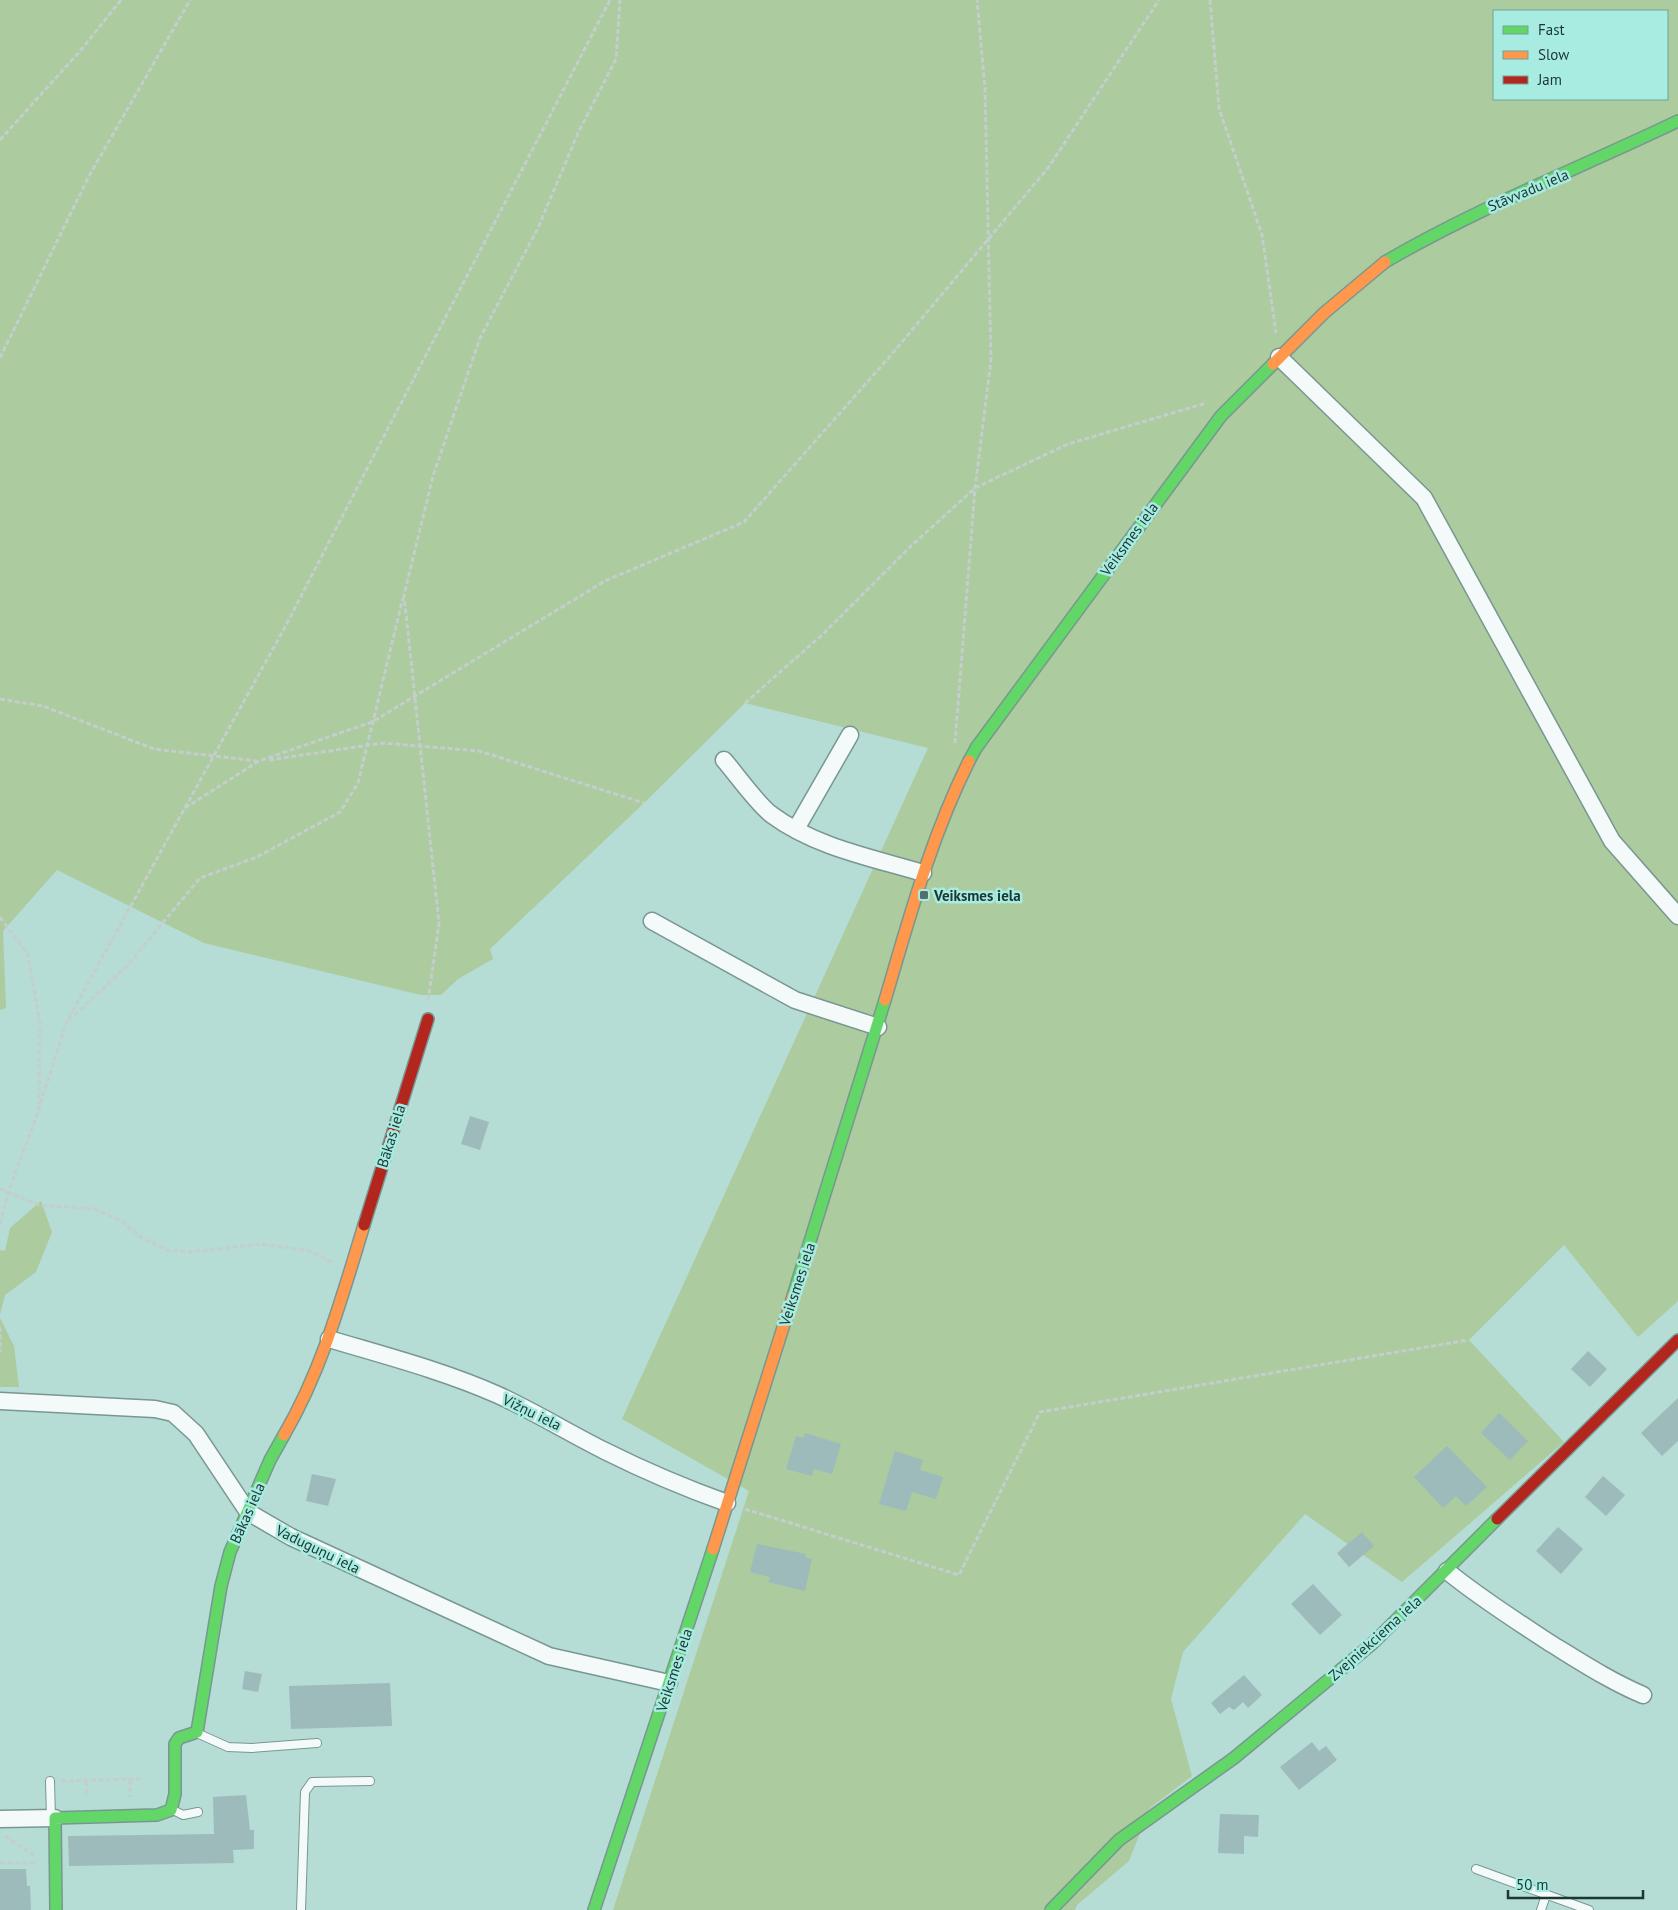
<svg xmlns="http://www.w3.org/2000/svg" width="1678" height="1910" font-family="'PT Sans',sans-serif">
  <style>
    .green { fill: #accb9e; fill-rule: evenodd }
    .building { fill: #9dbbba }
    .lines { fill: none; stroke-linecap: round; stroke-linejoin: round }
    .lane-casing { stroke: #799792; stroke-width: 10 }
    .street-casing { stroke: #799792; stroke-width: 19 }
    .fast-casing { stroke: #799792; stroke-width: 14 }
    .slow-casing { stroke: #799792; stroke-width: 14 }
    .jam-casing { stroke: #799792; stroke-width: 14 }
    .path { stroke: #c3cecd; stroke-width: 3; stroke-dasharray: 5 2.5; stroke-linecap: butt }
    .lane { stroke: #f4faf9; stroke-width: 8 }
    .street { stroke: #f4faf9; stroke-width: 16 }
    .fast { stroke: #63d668; stroke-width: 11 }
    .slow { stroke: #ff974d; stroke-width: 11 }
    .jam { stroke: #b3261e; stroke-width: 11 }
    .poi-dot { fill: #51716c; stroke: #a7ebe1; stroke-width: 2 }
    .labels { text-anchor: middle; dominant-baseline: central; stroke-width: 5; stroke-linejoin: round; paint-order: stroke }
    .street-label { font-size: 15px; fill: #1b3733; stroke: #a7ebe1 }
    .poi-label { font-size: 15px; font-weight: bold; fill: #1b3733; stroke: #a7ebe1; text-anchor: start }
  </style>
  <rect width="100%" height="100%" fill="#b6dcd6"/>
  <g class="green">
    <path d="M0,0H1678V1301L1638,1337L1564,1245L1469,1340L1564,1442L1402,1582L1305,1514L1183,1652L1171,1699L1192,1776L1150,1808L1129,1861L1077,1905L1075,1910H613L749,1491L622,1419L928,748L745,703L644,803L490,949L493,959L458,979L441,995H421L204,943L57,870L3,931L6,1008L0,1010ZM1494,11H1667V99H1494Z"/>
    <polygon points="41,1201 52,1232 36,1272 5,1295 0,1314 0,1250 5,1251 10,1228"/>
    <polygon points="0,1318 14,1346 19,1387 0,1387"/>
  </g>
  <g class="building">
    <polygon points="470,1116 489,1122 480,1150 461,1144"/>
    <polygon points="1588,1351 1607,1369 1590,1387 1571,1369"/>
    <polygon points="1678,1398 1678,1441 1662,1456 1641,1433"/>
    <polygon points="1499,1413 1528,1441 1510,1460 1481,1433"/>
    <polygon points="805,1433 841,1444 832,1474 814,1469 812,1476 786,1469 796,1436 803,1438"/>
    <polygon points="1447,1446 1487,1487 1466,1506 1456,1496 1443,1508 1414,1477"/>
    <polygon points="895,1451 923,1460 920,1470 943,1477 936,1499 912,1492 906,1511 879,1504"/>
    <polygon points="312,1474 336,1479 328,1506 306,1501"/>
    <polygon points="1603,1476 1625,1495 1606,1516 1585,1497"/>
    <polygon points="1558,1527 1583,1549 1561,1574 1536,1551"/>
    <polygon points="1362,1532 1374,1546 1349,1567 1337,1553"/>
    <polygon points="757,1544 806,1554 805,1557 812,1559 805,1591 768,1582 770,1577 750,1572"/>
    <polygon points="1313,1584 1342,1615 1320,1635 1291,1604"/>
    <polygon points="245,1671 262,1674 258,1692 242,1689"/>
    <polygon points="1244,1675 1262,1695 1248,1708 1243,1702 1234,1710 1229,1707 1220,1714 1211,1703"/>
    <polygon points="390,1683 392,1726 291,1729 289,1686"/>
    <polygon points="1312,1742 1319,1751 1326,1746 1337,1760 1299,1790 1280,1767"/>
    <polygon points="246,1795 250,1830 254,1830 254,1849 233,1850 234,1863 69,1866 68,1836 214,1834 213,1797"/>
    <polygon points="1220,1814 1259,1815 1258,1837 1244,1836 1244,1854 1218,1853"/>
    <polygon points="0,1869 26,1869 27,1886 30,1886 31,1910 0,1910"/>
  </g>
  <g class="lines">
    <defs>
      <g id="lane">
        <polyline points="199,1734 228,1747 252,1748 317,1743"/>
        <polyline points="50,1781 51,1818"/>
        <polyline points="173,1810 183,1815 198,1812"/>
        <polyline points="1476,1869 1589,1910"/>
        <polyline points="301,1910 305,1792 312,1782 370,1781"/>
        <polyline points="1541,1910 1546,1895"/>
      </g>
      <g id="street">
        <polyline points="1279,357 1424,498 1612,841 1678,916"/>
        <path d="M724,760C737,775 757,804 772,815C815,847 873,858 923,873"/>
        <polyline points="796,829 850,735"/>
        <polyline points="652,921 795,1000 878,1027"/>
        <path d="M329,1339C386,1356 444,1371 498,1395C535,1412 569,1433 605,1451C645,1471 685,1488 727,1503"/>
        <polyline points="0,1401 155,1409 173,1413 196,1434 248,1512 291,1537 549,1656 669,1683"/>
        <path d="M1447,1571C1480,1598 1515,1620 1550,1643C1581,1662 1610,1681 1643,1695"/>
        <polyline points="0,1819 55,1818"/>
      </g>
      <g id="fast">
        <path d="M1385,262C1479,207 1580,168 1678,121"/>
        <polyline points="969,761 976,748 1221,416 1273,364"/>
        <polyline points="793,1296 885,1000"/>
        <polyline points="56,1910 55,1818 157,1815 171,1810 175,1794 175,1744 179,1738 197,1732 221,1586 230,1552 270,1460 284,1435"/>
        <polyline points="594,1910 713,1549"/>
        <polyline points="1051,1910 1119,1840 1234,1758 1373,1643 1497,1519"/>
      </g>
      <g id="slow">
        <polyline points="1273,364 1324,313 1385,262"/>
        <path d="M885,1000C909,919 931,837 969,761"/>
        <path d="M284,1435C322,1370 342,1297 364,1225"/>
        <polyline points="713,1549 793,1296"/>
      </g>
      <g id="jam">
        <polyline points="364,1225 428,1019"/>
        <polyline points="1497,1519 1678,1340"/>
      </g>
    </defs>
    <use href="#lane" class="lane-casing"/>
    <use href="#street" class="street-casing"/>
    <use href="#fast" class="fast-casing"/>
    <use href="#slow" class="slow-casing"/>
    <use href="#jam" class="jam-casing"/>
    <g class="path">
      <polyline points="1210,0 1219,108 1262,235 1276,333"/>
      <polyline points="0,140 81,50 121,0"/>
      <polyline points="0,358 89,176 190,0"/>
      <polyline points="0,699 43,706 154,749 257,761"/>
      <polyline points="745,703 823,634 909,548 975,488 1068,444 1206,403"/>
      <polyline points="955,743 975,488 991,360 985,89 977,0"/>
      <polyline points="269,760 383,743 479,751 644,803"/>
      <polyline points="185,808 259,761 372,722 605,581 744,522 891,355 1048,168 1159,0"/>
      <polyline points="0,917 28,955 40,1024 39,1104"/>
      <polyline points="428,1001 439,923 404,595 433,476 480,338 538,228 578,133 616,59 620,0"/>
      <polyline points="69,1020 126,967 200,878 257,857 340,812 358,783 403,598"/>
      <polyline points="0,1189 39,1205 94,1209 120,1220 142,1238 167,1250 192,1252 262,1244 310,1251 334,1263"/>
      <polyline points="0,1224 8,1193 39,1109 66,1023 285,627 610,0"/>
      <polyline points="0,1327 0,1352"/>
      <polyline points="745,1509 959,1575 1040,1412 1468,1340"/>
      <polyline points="130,1780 130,1797"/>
      <polyline points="61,1781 140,1779"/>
      <polyline points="86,1781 87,1797"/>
      <polyline points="5,1836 35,1856"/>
      <polyline points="0,1863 37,1863"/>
    </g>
    <use href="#lane" class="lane"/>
    <use href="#street" class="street"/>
    <use href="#fast" class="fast"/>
    <use href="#slow" class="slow"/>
    <use href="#jam" class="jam"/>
  </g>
  <rect class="poi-dot" x="919" y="890" width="10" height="10" rx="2.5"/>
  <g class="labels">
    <g class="street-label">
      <text transform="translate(1528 190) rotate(-23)">Stāvvadu iela</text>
      <text transform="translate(1129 539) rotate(-54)">Veiksmes iela</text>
      <text transform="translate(391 1136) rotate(-73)">Bākas iela</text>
      <text transform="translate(797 1284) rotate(-72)">Veiksmes iela</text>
      <text transform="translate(532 1412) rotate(26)">Vižņu iela</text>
      <text transform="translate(247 1513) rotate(-66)">Bākas iela</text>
      <text transform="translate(318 1549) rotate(26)">Vaduguņu iela</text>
      <text transform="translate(1375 1638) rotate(-42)">Zvejniekciema iela</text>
      <text transform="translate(674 1670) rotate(-72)">Veiksmes iela</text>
    </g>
    <g class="poi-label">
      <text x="934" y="895">Veiksmes iela</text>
    </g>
  </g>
  <rect x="1493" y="10" width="175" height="90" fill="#a7ebe1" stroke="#6fa39b"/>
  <rect x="1503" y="26" width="25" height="8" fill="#63d668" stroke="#6fa39b"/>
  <text x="1538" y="35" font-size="15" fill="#1b3733">Fast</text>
  <rect x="1503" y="51" width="25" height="8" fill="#ff974d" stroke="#6fa39b"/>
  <text x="1538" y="60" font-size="15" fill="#1b3733">Slow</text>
  <rect x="1503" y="76" width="25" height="8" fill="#b3261e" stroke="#6fa39b"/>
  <text x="1538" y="85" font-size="15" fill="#1b3733">Jam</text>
  <path d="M1508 1890v8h135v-8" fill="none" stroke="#1b3733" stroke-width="2.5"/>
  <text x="1516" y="1890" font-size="15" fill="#1b3733" stroke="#a7ebe1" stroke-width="4" paint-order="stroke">50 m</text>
</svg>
